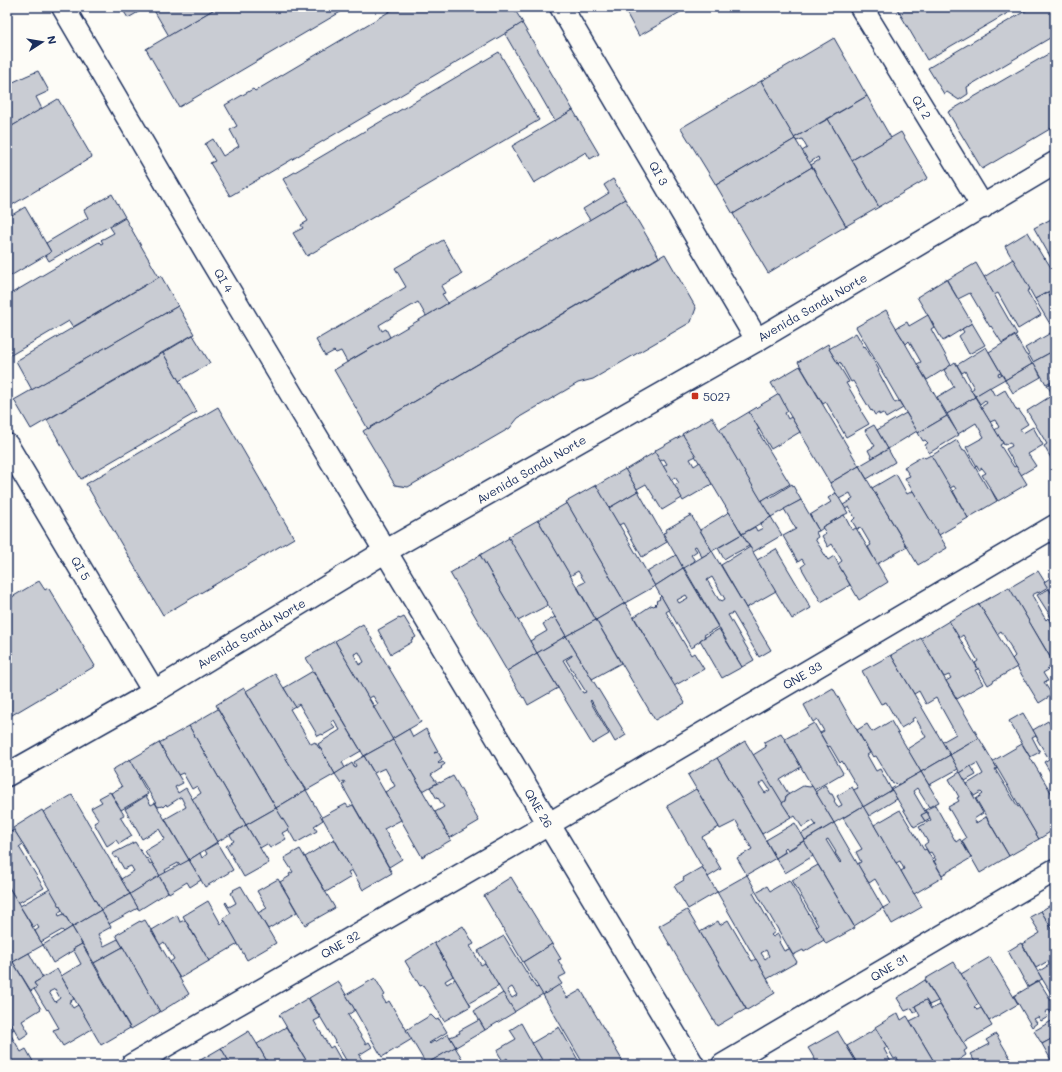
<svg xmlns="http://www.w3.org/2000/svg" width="1062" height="1072" font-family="Mali,sans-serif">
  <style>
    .building { fill: #c9ccd3; stroke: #1b2f5e; fill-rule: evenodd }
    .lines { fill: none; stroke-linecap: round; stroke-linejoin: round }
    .minor-casing { stroke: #1b2f5e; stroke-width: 25 }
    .major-casing { stroke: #1b2f5e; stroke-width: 25 }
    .minor { stroke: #fdfcf7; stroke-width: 22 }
    .major { stroke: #fdfcf7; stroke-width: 22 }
    .poi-dot { fill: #c8321e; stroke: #fdfcf7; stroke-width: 1.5 }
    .labels { text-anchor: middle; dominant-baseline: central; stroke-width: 4; stroke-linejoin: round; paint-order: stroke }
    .street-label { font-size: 12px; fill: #1b2f5e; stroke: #fdfcf7 }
    .poi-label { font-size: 12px; fill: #1b2f5e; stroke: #fdfcf7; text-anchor: start }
  </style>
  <rect width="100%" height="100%" fill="#fdfcf7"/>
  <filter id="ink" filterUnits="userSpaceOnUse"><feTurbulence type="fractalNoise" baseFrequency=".025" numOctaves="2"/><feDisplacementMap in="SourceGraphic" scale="8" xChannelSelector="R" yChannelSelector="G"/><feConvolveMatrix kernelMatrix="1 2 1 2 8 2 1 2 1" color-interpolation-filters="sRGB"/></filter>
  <g filter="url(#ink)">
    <g class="building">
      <polygon points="121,7 147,7 128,18"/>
      <polygon points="152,7 218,7 169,36"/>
      <polygon points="218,7 349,7 179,107 146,49"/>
      <polygon points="397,7 513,7 523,23 230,196 210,163 215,161 205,144 213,139 223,156 239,146 230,130 237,126 225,105 253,89 255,91"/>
      <polygon points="623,7 689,7 639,36"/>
      <polygon points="896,7 1018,7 927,60"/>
      <polygon points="1032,7 1055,7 1055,35 967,87 968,94 959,100 947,92 944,94 928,68"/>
      <polygon points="522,23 573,110 555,121 505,34"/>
      <polygon points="834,38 867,96 794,138 761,81"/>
      <polygon points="1055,50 1055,126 982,169 948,112"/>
      <polygon points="499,52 539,120 307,256 293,233 303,228 301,225 308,221 283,179"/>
      <polygon points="38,71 49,91 36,97 42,109 7,129 7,85 26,76"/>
      <polygon points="761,81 795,139 716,185 681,128"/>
      <polygon points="867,96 891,138 852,160 828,119"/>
      <polygon points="58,99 92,157 7,208 7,129"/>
      <polygon points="573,110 599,154 590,159 586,152 534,183 512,146"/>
      <polygon points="828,119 879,207 846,226 811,165 819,160 818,157 809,163 802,151 807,148 802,139 797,141 794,138"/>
      <polygon points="901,132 928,178 879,207 852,160"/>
      <polygon points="795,139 812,167 733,214 716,185"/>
      <polygon points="812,167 846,226 768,273 733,214"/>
      <polygon points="613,179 625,199 590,220 583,209 609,193 604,185"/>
      <polygon points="112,194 125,217 49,261 46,256 51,252 46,243 88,218 84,210"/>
      <polygon points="625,199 659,257 368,429 334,370"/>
      <polygon points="25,207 51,252 7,278 7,218"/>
      <polygon points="1055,217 1055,256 1051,258 1034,228"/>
      <polygon points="125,218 159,277 73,327 69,321 11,355 7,347 7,296 99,242 101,244 103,243 101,240 102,239 103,239 114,233 110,227"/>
      <polygon points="1028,232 1044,259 1045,258 1055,274 1055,288 1035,299 1005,246"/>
      <polygon points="443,240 462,274 441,286 445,293 442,294 448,303 426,316 418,302 379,325 382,331 386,329 390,337 347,362 341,351 336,353 334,351 325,356 316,340 406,287 395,268"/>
      <polygon points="665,254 696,308 691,322 593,379 578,383 518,418 510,428 408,487 395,485 363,431 368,428 368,429"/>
      <polygon points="1013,259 1030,289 1027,291 1041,315 1018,329 998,293 994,295 984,277"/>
      <polygon points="976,263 1017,334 1002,343 991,326 990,327 970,293 958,299 947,280"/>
      <polygon points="161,276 178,306 32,390 16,361"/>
      <polygon points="946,279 972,323 943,341 917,297"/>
      <polygon points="1048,292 1055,304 1055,326 1053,322 1050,324 1035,299"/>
      <polygon points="178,306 194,334 31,429 14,400"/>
      <polygon points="886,310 947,416 918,433 856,327"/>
      <polygon points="928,315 934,327 931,329 951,365 927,380 917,364 921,362 909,341 906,344 896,328 907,322 909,326"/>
      <polygon points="972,323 985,345 969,354 959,336 964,332 962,329"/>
      <polygon points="1054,331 1055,333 1055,350 1033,362 1025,348"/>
      <polygon points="856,333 864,347 865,346 879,370 878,371 895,403 899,401 903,408 886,418 883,413 879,415 879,413 875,415 872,410 871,411 853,381 851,382 840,362 838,364 829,349"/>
      <polygon points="193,335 210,363 179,381 163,353"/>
      <polygon points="1015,336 1026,355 1027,355 1032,364 1005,380 989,352"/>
      <polygon points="828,344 830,349 829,349 849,382 846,383 862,410 861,411 869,424 846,437 826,402 823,404 798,362"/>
      <polygon points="986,347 1001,373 998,374 999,376 1002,374 1005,379 975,396 971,390 974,388 965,371 962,373 957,365"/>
      <polygon points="1055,350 1055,375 1052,377 1054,380 1046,384 1033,362"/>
      <polygon points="163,353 197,412 81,479 47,420"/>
      <polygon points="955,362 975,397 947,414 937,397 954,387 944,370"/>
      <polygon points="1034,363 1041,377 1013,393 1005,380"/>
      <polygon points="800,366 859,466 830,483 771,383"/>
      <polygon points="1055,381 1055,399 1047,385"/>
      <polygon points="990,387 995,396 1005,390 1017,411 1019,410 1028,424 1020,429 1023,433 1033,427 1043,445 1028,454 1036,466 1021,475 1006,449 1012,446 1010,442 1004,445 1003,443 995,430 999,427 995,420 990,422 981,407 987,403 985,400 980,404 975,396"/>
      <polygon points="779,394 788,411 785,413 788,419 791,417 800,432 771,449 749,412"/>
      <polygon points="1051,396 1055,402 1055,465 1044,446 1047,444 1027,411"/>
      <polygon points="975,397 1003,443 1000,445 1014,467 1016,466 1027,484 998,501 982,475 986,473 982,468 979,470 966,447 984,437 976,423 958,434 947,414"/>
      <polygon points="218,407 294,538 163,615 86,484"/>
      <polygon points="749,412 759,429 757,430 790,484 761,501 719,430"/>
      <polygon points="906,413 917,431 888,449 877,430"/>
      <polygon points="947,416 959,435 929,453 925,445 928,443 925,440 923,441 918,433"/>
      <polygon points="712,417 771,517 742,534 682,434"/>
      <polygon points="874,425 888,449 872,458 868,450 875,446 865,430"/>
      <polygon points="683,435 696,456 690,459 694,466 700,462 712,484 683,501 674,485 679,483 675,477 671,480 663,467 667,464 664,459 660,461 654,451"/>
      <polygon points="957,440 963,451 965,450 988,489 990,488 997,501 968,518 953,491 956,489 954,486 950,488 931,456"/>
      <polygon points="888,449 895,462 867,479 859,466"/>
      <polygon points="655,452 682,498 662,510 646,484 637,489 625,470"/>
      <polygon points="931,455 968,518 939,535 905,478 910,476 904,467 923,456 925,458"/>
      <polygon points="859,466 907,547 877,564 868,547 871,545 861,528 857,529 852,521 855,518 849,507 845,509 843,505 853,499 850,493 839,499 830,483"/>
      <polygon points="625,469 638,491 609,508 596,486"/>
      <polygon points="896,474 907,494 913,491 947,548 918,565 872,488"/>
      <polygon points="792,484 801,500 771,517 761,501 769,496 770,498"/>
      <polygon points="596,485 655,586 625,603 566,502"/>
      <polygon points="638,491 667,542 642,557 623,523 619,525 609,508"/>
      <polygon points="836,493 848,513 844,515 822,527 823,528 819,531 810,515 831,502 828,498"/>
      <polygon points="801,500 819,531 816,532 818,537 815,539 828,560 834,556 850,585 821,602 801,567 805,564 802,559 798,562 783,536 796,529 784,509"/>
      <polygon points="567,503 625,603 596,620 577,586 585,582 578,571 570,576 538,520"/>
      <polygon points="729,512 742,534 712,551 700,530"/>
      <polygon points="691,515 712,551 702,557 696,546 694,547 697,551 691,555 695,561 683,568 663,533 666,532 665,530"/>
      <polygon points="844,515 852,530 856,528 888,582 859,600 838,564 842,561 832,544 828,547 822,536 826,533 822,527"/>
      <polygon points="771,517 782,535 753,552 742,534 755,527 757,531 763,528 760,524"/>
      <polygon points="538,520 596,620 566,636 508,537"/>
      <polygon points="742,534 749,546 734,554 734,553 724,559 718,548"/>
      <polygon points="509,538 548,605 518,621 480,555"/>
      <polygon points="750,547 776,591 746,608 721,565"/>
      <polygon points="776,549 811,608 792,619 757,560"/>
      <path d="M712,551L771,650L759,657L733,613L728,615L754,660L742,667L684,568ZM712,577L725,599L722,601L721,600H719L707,580Z"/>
      <polygon points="480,555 537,653 507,671 450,573"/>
      <polygon points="676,555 683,568 655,586 647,572"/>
      <path d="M683,568L718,627L704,635L705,637L700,640V641L694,645L695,646L691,648L655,586ZM686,595L688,598L679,603L677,600Z"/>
      <polygon points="1038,571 1048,587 1038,593 1038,592 1032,595 1043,615 1046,620 1048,618 1055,632 1052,633 1055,639 1055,665 1009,588"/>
      <polygon points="1055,575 1055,599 1044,582"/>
      <polygon points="39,581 45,590 48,588 49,589 95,666 7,718 7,600"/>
      <polygon points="1009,587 1054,664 1047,669 1048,670 1043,673 1048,681 1044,682 1052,695 1039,703 1012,659 1015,656 1011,649 1012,649 1001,631 997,634 979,604"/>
      <polygon points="1049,589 1055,599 1055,628 1049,618 1051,617 1037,595"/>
      <polygon points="661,596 669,610 666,612 691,655 694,653 704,669 674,686 634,617 652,605 653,606 656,605 655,604 657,602 656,601 660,599 659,598"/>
      <polygon points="625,603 685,703 655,720 596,620"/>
      <polygon points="979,604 1017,667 993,681 993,682 988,685 975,663 978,661 963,635 959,638 949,621"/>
      <polygon points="404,617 416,637 411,640 412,642 391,654 378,630 399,618 400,619"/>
      <polygon points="555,617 566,636 537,653 530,641 547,631 543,624"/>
      <polygon points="596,620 621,663 592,679 566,636"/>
      <polygon points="949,621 978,669 975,670 983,684 957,699 946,681 951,678 949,675 944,677 921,638"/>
      <path d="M363,624L421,722L392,739L335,641ZM359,652L364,662L359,665L354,654ZM373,696L378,704L374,706L369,698Z"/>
      <polygon points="719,629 742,667 722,678 700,640"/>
      <path d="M566,636L626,735L615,742L591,700L590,701L609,734L592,744L537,653ZM572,655V656L566,660L586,692L583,693L563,660Z"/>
      <polygon points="921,638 979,738 950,755 942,742 956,734 936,698 926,704 919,691 914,694 891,655"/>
      <polygon points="335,641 393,740 364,756 306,658"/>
      <polygon points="537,653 558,688 528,705 524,697 523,698 507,671"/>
      <polygon points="891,655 950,755 921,772 907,749 926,737 915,717 912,719 913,721 901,728 886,702 881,704 862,671"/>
      <polygon points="313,671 361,751 342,762 345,768 335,774 318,744 340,730 334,720 331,722 335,728 323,735 322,734 318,736 299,704 295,707 284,688"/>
      <polygon points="275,674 295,706 290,709 311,744 315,742 319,748 320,748 335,774 307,790 288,762 246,691"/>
      <polygon points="244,688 288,762 306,790 276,808 216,705"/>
      <polygon points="833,688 870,753 867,755 876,771 880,769 891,789 892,790 863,807 853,790 858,788 842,761 840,763 830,746 828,747 820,733 824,731 817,719 813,722 804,705"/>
      <polygon points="218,709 276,808 246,825 189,726"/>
      <polygon points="1023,713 1036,735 1032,737 1040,752 1030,757 1009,721"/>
      <polygon points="891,721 921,772 898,785 896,783 893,784 876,756 873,757 857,730 867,724 872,732"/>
      <polygon points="1048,721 1055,733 1055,780 1044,762 1049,759 1037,739 1038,739 1033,730"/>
      <polygon points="814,723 843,773 814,790 785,739"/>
      <polygon points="189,726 246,825 217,842 192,799 201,793 197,786 192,789 183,773 178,775 159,743"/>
      <polygon points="409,729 413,737 426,729 438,751 434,753 438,752 442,759 438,762 439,763 443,761 445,764 441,767 442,768 431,775 437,783 423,791 392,739"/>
      <polygon points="781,733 801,767 780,780 789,795 786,796 785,801 782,803 753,755 766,747 764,742"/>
      <polygon points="979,738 997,768 995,769 1018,807 1020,806 1039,839 1009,856 976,799 983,794 981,792 974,796 967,784 983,774 977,763 960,773 950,755"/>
      <polygon points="393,740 451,840 422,857 385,792 395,786 385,768 374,773 364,756"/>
      <path d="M745,741L791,817L762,834L717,758ZM764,781L770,790L765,793L759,784Z"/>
      <polygon points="159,743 183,783 175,787 178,793 186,788 217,842 189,860 165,819 186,807 181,797 167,806 166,804 163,807 162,806 158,807 130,760"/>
      <polygon points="1022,744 1055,799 1055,829 1039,839 993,761"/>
      <polygon points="950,755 958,769 929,785 921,772"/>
      <polygon points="364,756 401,820 384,829 402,859 389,867 342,785 345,783 344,781 341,783 335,774 352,763 354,767 356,766 354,762"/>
      <polygon points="717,758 776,858 747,875 737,858 752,849 736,821 720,829 688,775"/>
      <polygon points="130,759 139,775 138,776 148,794 121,810 111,793 122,787 112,770"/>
      <polygon points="971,766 976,775 965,781 960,773"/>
      <polygon points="921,772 939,802 929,807 917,788 913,791 926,813 921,815 925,821 914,827 891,789"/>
      <polygon points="960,772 983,813 974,819 976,823 986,817 1009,856 980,873 962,841 966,838 948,807 959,801 957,798 959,797 949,779"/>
      <polygon points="453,776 479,821 450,838 435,812 444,807 438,798 437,799 430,787 440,782 440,783"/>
      <polygon points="825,785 830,794 832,794 835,800 834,801 838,807 842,805 837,796 852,787 863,806 834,823 815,792"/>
      <polygon points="803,786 810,787 812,786 834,823 805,840 801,834 816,825 813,821 802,827 795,816 792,818 782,803 785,801 786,796"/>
      <polygon points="696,789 719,827 702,837 721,869 708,877 667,806"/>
      <polygon points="306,790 323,820 314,826 317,831 296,843 276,808"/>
      <polygon points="892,790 897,799 869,816 863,807"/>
      <polygon points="110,792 124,815 120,817 132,836 119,844 116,840 107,846 94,823 99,820 91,808 102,802 99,798"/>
      <polygon points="72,795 130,894 101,910 43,812"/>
      <polygon points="146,796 151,805 155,803 189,860 180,866 178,863 165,870 166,873 160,876 145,851 165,839 159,829 142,839 125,809"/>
      <polygon points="346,804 348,807 353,805 392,873 363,890 322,817"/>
      <polygon points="935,805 956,842 960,839 971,858 942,875 934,861 936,860 931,852 929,853 924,845 928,842 919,827 931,820 925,810"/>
      <polygon points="863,806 922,907 892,924 883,908 890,904 875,879 869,883 857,864 861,862 856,852 862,849 843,818"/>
      <polygon points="276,808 289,829 282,833 286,839 270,848 267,844 260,848 246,825"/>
      <polygon points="42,810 101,910 72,927 13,828"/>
      <polygon points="900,810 924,850 926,849 943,877 914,894 901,871 904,869 900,861 896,863 874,825"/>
      <polygon points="927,812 930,818 925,821 921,815"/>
      <polygon points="795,823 805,840 788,850 786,847 784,849 785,852 776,858 766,840"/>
      <path d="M834,823L883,908L854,926L804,841ZM828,839L836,852L835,853L841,862L840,863L826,840Z"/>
      <polygon points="246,825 269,863 244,877 226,846 234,841 230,835"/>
      <polygon points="14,830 23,844 19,847 44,888 18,903 7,884 7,834"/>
      <polygon points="334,839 352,870 348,872 351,877 326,892 305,857"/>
      <polygon points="804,841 813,856 785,873 776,858"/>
      <polygon points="135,842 146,859 147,858 150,864 152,863 160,876 130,894 121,879 134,871 131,866 124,869 117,857 115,858 112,854"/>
      <polygon points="217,843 233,870 205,887 189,860 200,853 202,858 207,854 205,850"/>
      <polygon points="300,849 335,908 305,925 280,882 290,876 289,874 293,872 284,858"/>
      <polygon points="189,860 201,880 190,887 187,882 169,893 159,876"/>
      <polygon points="818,865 855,928 826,944 816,927 818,925 792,880"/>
      <polygon points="702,867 717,892 688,909 674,886 684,880 683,878"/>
      <path d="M747,875L756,891L753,893L775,932L771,935L773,937L778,934L781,940L779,942L784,951L789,949L797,962L767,979L717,892ZM766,950L769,956L765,959L761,953Z"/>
      <polygon points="159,876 168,892 139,910 130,894"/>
      <polygon points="511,877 552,944 523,962 484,896 496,889 495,887"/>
      <polygon points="278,879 297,912 268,929 258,913 267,908 257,891"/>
      <polygon points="789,880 824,940 804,952 803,950 793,955 756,892 767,886 770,891"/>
      <polygon points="7,884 43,945 13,962 7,951"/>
      <polygon points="241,886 250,901 251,901 276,943 247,960 223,918 231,913 225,903 226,902 229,907 236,903 231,893 234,891 233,890"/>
      <polygon points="50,889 62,910 58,913 59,916 64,914 72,927 64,932 62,930 41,942 35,931 39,928 37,925 33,927 20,906"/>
      <polygon points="130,894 138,908 109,924 101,910"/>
      <polygon points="208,901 221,924 225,921 238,944 209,961 183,916"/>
      <polygon points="1055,902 1055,934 1041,911"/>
      <polygon points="101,910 111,927 98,934 104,946 118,939 123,947 94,963 72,927"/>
      <polygon points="687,910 746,1009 717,1026 659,926"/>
      <polygon points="1041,911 1055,934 1055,1000 1038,972 1049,965 1048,961 1036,968 1022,944 1040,933 1030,917"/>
      <polygon points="177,915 180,922 185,920 209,961 180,978 170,962 174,959 164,942 160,945 152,930"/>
      <polygon points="145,920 189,994 160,1012 116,935 140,921 141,922"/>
      <polygon points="728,920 752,961 756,959 775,993 747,1010 700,932 718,921 720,925"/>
      <polygon points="463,926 474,944 470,946 481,965 485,963 499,986 469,1003 434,943"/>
      <polygon points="72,927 82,944 73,949 74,950 53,963 43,945"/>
      <path d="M504,936L536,988L539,987L543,994L514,1012L478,951ZM512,987L517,995L512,998L507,990Z"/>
      <polygon points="434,943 453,976 445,981 447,984 455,979 471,1006 444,1021 423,985 420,986 405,961"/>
      <polygon points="1021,943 1042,979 1028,987 1008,951"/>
      <polygon points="82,944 130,1028 101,1045 61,976 81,964 73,949"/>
      <polygon points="552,944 561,959 558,960 566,974 558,978 562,984 543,995 523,962"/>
      <polygon points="123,947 160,1012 131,1029 94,963"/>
      <polygon points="7,951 13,962 7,966"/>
      <polygon points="29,953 43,978 34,983 37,987 31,991 13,962"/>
      <polygon points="990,957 1018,1004 989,1021 961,974"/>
      <polygon points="13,962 41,1009 22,1021 29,1033 20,1039 7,1017 7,974 11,972 7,966"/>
      <polygon points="954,962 979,1004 974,1007 977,1010 981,1008 992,1026 963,1043 925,979"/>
      <path d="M57,969L74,999L69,1002L73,1008L78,1005L92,1029L63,1046L53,1030L59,1028L48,1009L47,1010L34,989L37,987L34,983ZM55,989L60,998L55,1002L49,992Z"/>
      <polygon points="375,978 385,995 382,997 386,1003 389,1001 412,1039 382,1057 346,995"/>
      <polygon points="925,980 938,1001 929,1005 926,1000 915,1006 917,1011 914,1013 912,1008 905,1011 897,998"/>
      <polygon points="338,981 355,1010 348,1015 366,1044 369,1042 372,1047 359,1055 364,1063 365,1062 366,1065 349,1065 309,998"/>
      <polygon points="1039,981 1055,1007 1055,1013 1052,1015 1049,1010 1045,1012 1048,1017 1041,1021 1038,1017 1034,1019 1037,1023 1032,1027 1014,996"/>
      <polygon points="559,985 567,998 581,990 625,1065 584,1065 543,995"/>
      <polygon points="503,993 515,1012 485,1030 474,1011"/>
      <polygon points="308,998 320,1018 314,1021 330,1048 333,1046 341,1060 343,1060 345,1065 309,1065 280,1016 279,1015"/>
      <polygon points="926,1000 931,1009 940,1005 967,1049 964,1051 966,1055 957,1061 959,1065 936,1065 910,1021 920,1016 915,1006"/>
      <polygon points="898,1013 901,1020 907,1016 936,1065 901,1065 897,1058 894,1059 875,1027"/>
      <polygon points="431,1015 436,1020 439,1019 447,1032 429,1043 430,1044 434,1041 435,1042 448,1034 456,1047 426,1064 406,1030"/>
      <polygon points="7,1017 14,1029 9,1032 21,1052 26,1049 35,1065 7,1065"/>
      <polygon points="1055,1019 1055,1037 1042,1044 1034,1031"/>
      <polygon points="479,1020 485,1030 456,1047 450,1037 460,1033 459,1031"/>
      <polygon points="521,1023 531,1041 545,1065 511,1065 507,1058 503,1061 498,1053 497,1050 516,1039 510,1030"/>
      <polygon points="286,1027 309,1065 269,1065 257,1044"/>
      <polygon points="559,1027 562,1032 581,1065 551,1065 553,1064 551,1060 544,1063 532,1043"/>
      <polygon points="876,1029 887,1047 884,1049 892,1064 890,1065 858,1065 847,1046"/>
      <polygon points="249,1031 257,1044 269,1065 231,1065 221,1048"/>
      <polygon points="838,1031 838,1032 858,1065 818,1065 810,1051 808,1048"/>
      <polygon points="996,1034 1012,1061 1006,1065 998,1065 998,1064 995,1065 977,1065 970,1054 989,1044 986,1040"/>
      <polygon points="1055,1037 1055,1065 1054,1065 1042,1044"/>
      <polygon points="455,1047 466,1065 427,1065 426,1064"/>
      <polygon points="221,1048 231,1065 192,1065"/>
      <polygon points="385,1061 387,1065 373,1065 378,1062 379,1064"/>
    </g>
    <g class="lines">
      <defs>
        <g id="minor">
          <polyline points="63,7 211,260 693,1065"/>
          <polyline points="561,7 757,340"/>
          <polyline points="861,7 983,207"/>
          <polyline points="7,445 154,692"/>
          <polyline points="132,1065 549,824 1055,526"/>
          <polyline points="723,1065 1055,870"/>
        </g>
        <polyline id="major" points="7,775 154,692 386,551 757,340 1055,163"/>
      </defs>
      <use href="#minor" class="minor-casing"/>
      <use href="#major" class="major-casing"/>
      <use href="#minor" class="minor"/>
      <use href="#major" class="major"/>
    </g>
  </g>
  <rect class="poi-dot" x="691" y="392" width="8" height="8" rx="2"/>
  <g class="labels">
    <g class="street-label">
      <text transform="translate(922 107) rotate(59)">QI 2</text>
      <text transform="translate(659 173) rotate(60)">QI 3</text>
      <text transform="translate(224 280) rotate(59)">QI 4</text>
      <text transform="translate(812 307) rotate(-30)">Avenida Sandu Norte</text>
      <text transform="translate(531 469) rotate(-30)">Avenida Sandu Norte</text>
      <text transform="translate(81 568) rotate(59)">QI 5</text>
      <text transform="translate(251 633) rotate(-31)">Avenida Sandu Norte</text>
      <text transform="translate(802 675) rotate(-30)">QNE 33</text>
      <text transform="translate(539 808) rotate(59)">QNE 26</text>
      <text transform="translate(340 944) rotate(-30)">QNE 32</text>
      <text transform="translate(889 967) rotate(-31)">QNE 31</text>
    </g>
    <g class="poi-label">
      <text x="703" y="396">5027</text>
    </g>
  </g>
  <rect width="1062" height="1072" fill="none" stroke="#fdfcf7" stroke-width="24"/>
  <rect x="12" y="12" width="1038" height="1048" fill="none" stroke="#1b2f5e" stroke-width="1.5" filter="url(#ink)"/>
  <g transform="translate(42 42) rotate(78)" stroke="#fdfcf7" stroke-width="3" paint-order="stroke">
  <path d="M0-3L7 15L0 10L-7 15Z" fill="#1b2f5e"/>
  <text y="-6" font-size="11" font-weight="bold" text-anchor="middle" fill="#1b2f5e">N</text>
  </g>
</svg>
